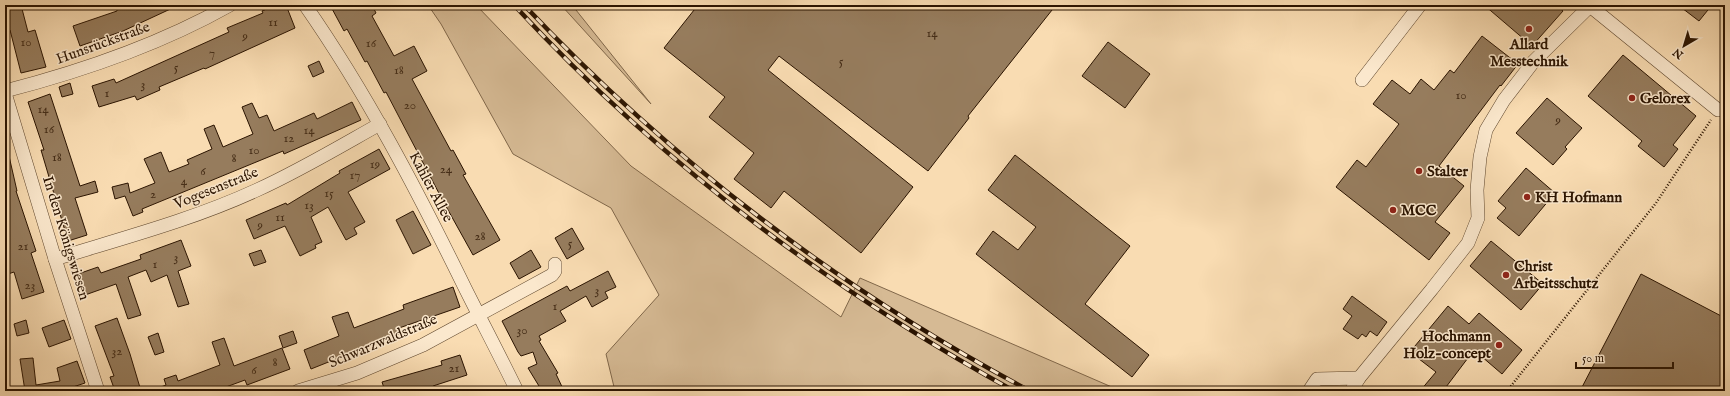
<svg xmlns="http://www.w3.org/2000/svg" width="1730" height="396" font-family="'IM FELL English',serif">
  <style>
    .green { fill: #d6ba94; stroke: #80674a }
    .building { fill: #967c5d; stroke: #2b1401 }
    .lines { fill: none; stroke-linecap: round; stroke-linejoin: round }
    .minor-casing { stroke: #5e462d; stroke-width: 14 }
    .path { stroke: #2b1401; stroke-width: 2.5; stroke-dasharray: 1 2; stroke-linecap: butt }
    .minor { stroke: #fbe8cd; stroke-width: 13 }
    .rail-casing { stroke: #2b1401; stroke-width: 4.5 }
    .rail { stroke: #fbe8cd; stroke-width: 3; stroke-dasharray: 9; stroke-linecap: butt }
    .poi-dot { fill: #8f2418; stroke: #fbe8cd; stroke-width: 1.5 }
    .labels { text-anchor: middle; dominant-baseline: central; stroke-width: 3; stroke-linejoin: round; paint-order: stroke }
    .number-label { font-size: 13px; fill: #462e18 }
    .street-label { font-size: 15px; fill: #2b1401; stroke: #fbe8cd }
    .poi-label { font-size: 15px; font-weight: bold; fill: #2b1401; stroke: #fbe8cd; text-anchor: start }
  </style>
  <rect width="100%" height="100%" fill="#f9dcb2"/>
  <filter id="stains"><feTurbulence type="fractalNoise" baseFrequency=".005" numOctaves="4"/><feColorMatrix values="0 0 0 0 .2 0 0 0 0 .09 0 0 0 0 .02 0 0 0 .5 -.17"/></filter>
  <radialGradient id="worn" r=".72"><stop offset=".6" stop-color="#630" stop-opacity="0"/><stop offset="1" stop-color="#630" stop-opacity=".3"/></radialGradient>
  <g class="green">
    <polygon points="428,5 476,5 631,166 841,317 860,278 1121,391 615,391 606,354 659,295 611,208 513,154 441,24"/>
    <polygon points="561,5 572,5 651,104"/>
  </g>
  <g class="building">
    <polygon points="5,5 21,5 28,32 35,30 46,67 21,73 10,30 7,31 5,24"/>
    <polygon points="126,5 179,5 123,31 80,46 73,26 117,11 117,9"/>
    <polygon points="276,5 286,5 295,28 205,69 204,68 159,87 160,90 137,100 135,96 99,107 92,86 114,79 116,83 229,32 227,28 263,13 262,11"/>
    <polygon points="330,5 372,5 376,13 372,16 394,56 414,46 427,71 412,79 451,151 453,150 466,174 463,175 500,240 473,255 443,201 386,92 384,93 367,61 365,62 347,29 344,31"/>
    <polygon points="698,5 1056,5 968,116 969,118 928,171 779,56 768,70 913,187 861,253 784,191 771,208 734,179 754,153 709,117 725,97 664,48"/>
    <polygon points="1484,5 1556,5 1563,11 1532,46"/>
    <polygon points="1678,5 1712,5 1699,21"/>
    <polygon points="1482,36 1518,64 1501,86 1500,85 1439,166 1464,186 1435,222 1450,233 1429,260 1336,187 1357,160 1366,167 1399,124 1373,104 1392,80 1410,94 1421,79 1434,90 1450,70 1454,73"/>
    <polygon points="1108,42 1150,74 1125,108 1082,76"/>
    <polygon points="1623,55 1696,116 1673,145 1678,149 1664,167 1638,146 1642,141 1588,96"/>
    <polygon points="319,61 324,72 313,77 308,66"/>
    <polygon points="70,83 73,94 62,97 59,87"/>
    <polygon points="50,94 80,186 95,181 98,192 75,198 87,235 68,241 41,150 44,150 28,102"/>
    <polygon points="1547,98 1582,128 1565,147 1567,149 1553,165 1516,133"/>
    <polygon points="352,102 361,120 284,154 283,151 142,209 143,212 133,216 125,196 115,199 112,187 128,183 130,193 155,183 144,159 161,152 169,172 189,164 187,160 212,149 204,129 214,125 223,147 253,134 242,107 252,103 259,118 267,115 274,131 314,113 317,119"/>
    <polygon points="379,149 390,169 348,192 365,222 354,228 357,234 346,240 328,207 311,217 322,242 315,245 316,248 300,256 285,226 254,239 246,220 286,203 287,205 340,173 339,171"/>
    <polygon points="1015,155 1130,246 1085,304 1149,355 1132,377 976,254 993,231 1018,250 1036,227 988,190"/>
    <polygon points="5,156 9,156 17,191 16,191 36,251 31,253 44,292 22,299 14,272 5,275"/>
    <polygon points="1526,168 1555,193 1519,236 1497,218 1506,208 1498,201"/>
    <polygon points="413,211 431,245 413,254 396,220"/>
    <polygon points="572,228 584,249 567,259 555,238"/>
    <polygon points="181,240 191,266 178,271 189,304 178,307 167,275 151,282 146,270 128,277 141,315 128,319 116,284 85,295 78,274 98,267 101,273 141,259 140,255"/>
    <polygon points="1491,241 1543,284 1521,310 1470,266"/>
    <polygon points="261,250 266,262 254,266 249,254"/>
    <polygon points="531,250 541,267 519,279 510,263"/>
    <polygon points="608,271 616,287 605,292 608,298 592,307 586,296 560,311 566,321 539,336 541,340 539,341 558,373 556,374 564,391 542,391 528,368 537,364 533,352 521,356 518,352 502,321 567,286 570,291"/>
    <polygon points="1641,274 1725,318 1725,391 1580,391"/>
    <polygon points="453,287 460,307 399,328 401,333 311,369 304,350 339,336 332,317 348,312 354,328 404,309 403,305"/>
    <polygon points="1352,296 1387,322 1377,336 1370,331 1366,337 1362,334 1358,339 1343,329 1352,316 1343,309"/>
    <polygon points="1448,306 1469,324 1479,313 1522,350 1502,374 1474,350 1443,391 1420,391 1436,372 1410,352"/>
    <polygon points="117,318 130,354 141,391 115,391 110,377 114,376 95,326"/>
    <polygon points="26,320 29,333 17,336 14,324"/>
    <polygon points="64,320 71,339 49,347 42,328"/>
    <polygon points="293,331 297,343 283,348 279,336"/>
    <polygon points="158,333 164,352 155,355 148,337"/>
    <polygon points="224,338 234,366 282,348 290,369 247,385 245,380 215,391 153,391 153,390 166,385 164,379 176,375 178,381 220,365 212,342"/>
    <polygon points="460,355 467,375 433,386 434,391 385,391 382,382 442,365 441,361"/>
    <polygon points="33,358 36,385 60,381 57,368 77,361 85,383 61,391 25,391 20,359"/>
  </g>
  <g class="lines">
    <defs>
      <g id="minor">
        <path d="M305,5C367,94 417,190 465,288C482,322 500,356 517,391"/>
        <polyline points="1590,6 1718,110"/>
        <polyline points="1362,80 1420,5"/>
        <path d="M5,91C83,71 159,45 230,5"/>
        <polyline points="5,93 55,259 98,391"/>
        <path d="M55,259C123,238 192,220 257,190C299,171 339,147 380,124"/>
        <polyline points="298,391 357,373 423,345 552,275 555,271 555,264"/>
        <polyline points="1309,391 1317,379 1359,378"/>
        <polyline points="1351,391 1359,378 1432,289 1468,243 1478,218 1477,190 1480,157 1486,130 1504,100 1534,61 1591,5"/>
      </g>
    </defs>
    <use href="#minor" class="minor-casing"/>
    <polyline class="path" points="1507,391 1656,203 1711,120"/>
    <use href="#minor" class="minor"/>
    <defs>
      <g id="rail">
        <path d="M514,5C658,161 828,288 1014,391"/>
        <path d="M524,5C670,160 842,291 1030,391"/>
      </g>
    </defs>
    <use href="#rail" class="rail-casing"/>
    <use href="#rail" class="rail"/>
  </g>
  <g class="poi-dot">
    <circle cx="1529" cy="29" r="4"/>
    <circle cx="1632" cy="98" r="4"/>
    <circle cx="1419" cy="171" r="4"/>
    <circle cx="1527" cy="197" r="4"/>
    <circle cx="1393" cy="210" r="4"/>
    <circle cx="1506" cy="275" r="4"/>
    <circle cx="1499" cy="345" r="4"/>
  </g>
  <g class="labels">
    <g class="number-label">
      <text x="273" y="22">11</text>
      <text x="932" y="33">14</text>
      <text x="245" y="36">9</text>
      <text x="26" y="42">10</text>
      <text x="371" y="43">16</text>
      <text x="212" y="53">7</text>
      <text x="841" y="61">5</text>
      <text x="176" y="67">5</text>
      <text x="399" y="70">18</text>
      <text x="143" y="84">3</text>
      <text x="107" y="93">1</text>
      <text x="1461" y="95">10</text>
      <text x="410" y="105">20</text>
      <text x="43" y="109">14</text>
      <text x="1558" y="120">9</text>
      <text x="49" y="129">16</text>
      <text x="309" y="130">14</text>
      <text x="289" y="138">12</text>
      <text x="254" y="150">10</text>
      <text x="57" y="157">18</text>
      <text x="234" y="158">8</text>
      <text x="375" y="164">19</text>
      <text x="446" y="169">24</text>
      <text x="203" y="171">6</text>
      <text x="355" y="175">17</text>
      <text x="184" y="181">4</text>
      <text x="329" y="193">15</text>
      <text x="153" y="194">2</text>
      <text x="309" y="205">13</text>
      <text x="280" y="217">11</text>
      <text x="260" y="225">9</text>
      <text x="480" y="236">28</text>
      <text x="570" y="243">5</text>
      <text x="23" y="246">21</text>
      <text x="176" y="257">3</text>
      <text x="155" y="264">1</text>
      <text x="30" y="285">23</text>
      <text x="597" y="290">3</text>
      <text x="555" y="306">1</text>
      <text x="522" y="330">30</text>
      <text x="117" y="351">32</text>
      <text x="275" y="362">8</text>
      <text x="454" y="368">21</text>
      <text x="254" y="370">6</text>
    </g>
    <g class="street-label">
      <text transform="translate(103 43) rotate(-20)">Hunsrückstraße</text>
      <text transform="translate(431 187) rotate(62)">Kahler Allee</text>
      <text transform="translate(216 188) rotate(-22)">Vogesenstraße</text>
      <text transform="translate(66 238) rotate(73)">In den Königswiesen</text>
      <text transform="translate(383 341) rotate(-23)">Schwarzwaldstraße</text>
    </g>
    <g class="poi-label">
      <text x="1529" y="44" text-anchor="middle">Allard<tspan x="1529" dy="17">Messtechnik</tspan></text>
      <text x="1640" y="98">Gelorex</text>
      <text x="1427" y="171">Stalter</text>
      <text x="1535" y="197">KH Hofmann</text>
      <text x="1401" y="210">MCC</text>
      <text x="1514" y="266">Christ<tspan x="1514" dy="17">Arbeitsschutz</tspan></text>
      <text x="1491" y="336" text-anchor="end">Hochmann<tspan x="1491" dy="17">Holz-concept</tspan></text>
    </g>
  </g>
  <rect width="1730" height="396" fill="none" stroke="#f9dcb2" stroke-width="20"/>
  <rect x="6" y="6" width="1718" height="384" fill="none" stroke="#2b1401" stroke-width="2"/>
  <rect x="10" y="10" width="1710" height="376" fill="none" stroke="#2b1401"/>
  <g transform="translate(1684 46) rotate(218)" stroke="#fbe8cd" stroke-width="3" paint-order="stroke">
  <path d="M0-3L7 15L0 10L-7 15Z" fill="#2b1401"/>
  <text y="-6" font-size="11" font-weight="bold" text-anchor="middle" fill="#2b1401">N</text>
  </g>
  <path d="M1576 362v6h97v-6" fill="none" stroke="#2b1401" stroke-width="2"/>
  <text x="1582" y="362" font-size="12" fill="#2b1401" stroke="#fbe8cd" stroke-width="3" paint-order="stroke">50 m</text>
  <rect width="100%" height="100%" filter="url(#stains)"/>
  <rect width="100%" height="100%" fill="url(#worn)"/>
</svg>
